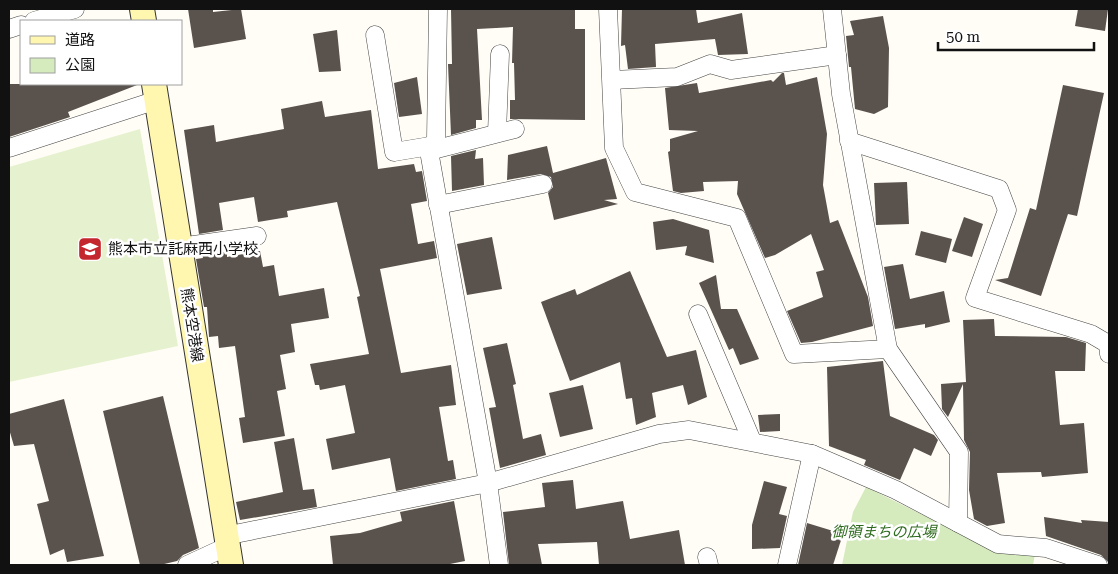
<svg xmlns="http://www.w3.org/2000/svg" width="1118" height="574" font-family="'Roboto Serif','Noto Sans JP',serif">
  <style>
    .green { fill: #d5ebbd }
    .pitch { fill: #e6f2cf }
    .building { fill: #5a524d }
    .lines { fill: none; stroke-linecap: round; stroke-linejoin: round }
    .street-casing { stroke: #444; stroke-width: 19 }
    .secondary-casing { stroke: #333; stroke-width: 26 }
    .street { stroke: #fff; stroke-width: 18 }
    .secondary { stroke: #fff6b0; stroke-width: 24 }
    .labels { text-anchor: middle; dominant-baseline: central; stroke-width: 5; stroke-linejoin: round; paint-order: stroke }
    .poi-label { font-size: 15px; fill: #111; stroke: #fff; text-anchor: start }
    .street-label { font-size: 15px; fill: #111; stroke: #fff }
    .park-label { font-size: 15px; font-style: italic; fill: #2f6b1f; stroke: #fff }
  </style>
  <rect width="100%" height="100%" fill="#fffdf5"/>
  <polygon class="green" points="866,487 992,549 1035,554 1033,565 842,565 853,512"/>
  <polygon class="pitch" points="140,129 178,346 9,382 9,167"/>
  <g class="building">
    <polygon points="188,9 213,9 213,12 241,9 246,39 194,48"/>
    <polygon points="451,9 575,9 575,29 585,29 585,120 510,119 510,100 515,100 514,63 512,63 513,27 477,29 482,120 476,120 476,128 451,135 448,64 452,64"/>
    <polygon points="622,9 696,9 698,23 742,13 748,54 718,55 715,39 655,44 656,67 628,69 625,45 621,46"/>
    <polygon points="1078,9 1108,9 1105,31 1075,26"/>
    <polygon points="883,16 889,48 888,107 874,114 855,109 851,67 849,67 846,36 854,35 850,21"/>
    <polygon points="337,30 341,71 319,72 313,34"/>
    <polygon points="782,73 784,73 786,85 817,77 827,134 823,185 830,223 838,220 868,297 873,326 812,342 801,343 787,311 823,297 816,272 824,270 811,234 775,255 765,258 737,194 738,181 703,182 704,191 681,193 673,191 668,152 670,151 670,139 698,131 669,130 665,88 697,83 699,93 771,80 773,82"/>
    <polygon points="417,77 422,114 399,117 394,83"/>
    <polygon points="9,84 137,84 137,85 68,112 70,117 9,137"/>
    <polygon points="1063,85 1104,93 1077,216 1068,214 1041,296 995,280 1008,278 1030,208 1036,210"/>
    <polygon points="322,101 325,117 371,110 378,169 414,164 416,172 422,171 427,201 411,204 418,244 434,241 437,258 380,269 401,373 451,365 456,405 439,407 448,461 453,460 456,479 396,491 390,458 332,470 326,439 355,433 345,385 320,390 319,385 315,385 310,364 369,354 357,297 360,296 337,202 287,211 288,217 258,222 254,197 219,203 223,230 199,234 184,130 214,125 216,142 284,129 281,109"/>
    <polygon points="547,146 553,173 606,158 617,199 604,200 618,204 554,220 548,193 553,187 551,177 541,174 507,180 508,155"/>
    <polygon points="476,150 475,159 483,158 484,185 452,191 451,156"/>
    <polygon points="907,182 909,224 876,225 874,183"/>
    <polygon points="964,217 983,224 972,257 952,251"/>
    <polygon points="673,219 709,230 714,263 685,255 687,246 656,250 653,222"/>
    <polygon points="921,231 952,239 946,263 915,255"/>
    <polygon points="492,237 502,289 467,295 457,244"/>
    <polygon points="227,251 227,257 260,251 263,267 274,265 279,296 324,288 329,318 291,324 295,352 280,355 286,389 277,391 285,436 243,443 239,418 245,417 235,346 219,348 218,336 209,337 207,307 204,307 196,259 203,258 202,255"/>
    <polygon points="903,264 910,299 944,291 950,322 925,328 925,324 895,329 884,267"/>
    <polygon points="630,271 667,357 696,350 707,397 688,405 683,385 652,393 656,417 636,425 632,398 626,399 620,362 570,381 541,302 575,289 577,295"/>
    <polygon points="716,275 721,309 737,309 759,359 740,365 733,348 729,350 699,283"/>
    <polygon points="994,319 995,336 1066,337 1086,343 1085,371 1055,371 1060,425 1084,423 1088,473 1042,477 1041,472 997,473 1005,523 987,526 974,519 969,490 970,452 964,440 963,384 948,417 942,409 941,384 966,382 963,320"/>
    <polygon points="507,343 516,384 513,385 523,439 541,434 546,455 500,468 489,408 496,407 483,348"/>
    <polygon points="883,361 890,416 934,435 938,440 931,456 914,448 900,480 864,465 866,460 829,446 827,367"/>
    <polygon points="583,385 593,429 560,437 549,393"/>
    <polygon points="163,396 199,548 183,555 177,561 160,565 140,565 103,411"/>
    <polygon points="64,399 104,556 67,562 64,549 50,555 37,504 49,501 34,444 14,446 9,429 9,414"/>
    <polygon points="780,414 780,431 760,432 758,415"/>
    <polygon points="294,438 303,490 314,489 317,507 240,520 236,502 283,492 274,442"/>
    <polygon points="573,480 576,509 623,501 630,539 679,530 685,565 599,565 597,542 538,544 542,565 509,565 503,512 545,507 542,483"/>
    <polygon points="764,481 787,487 779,514 787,516 780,548 752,549 752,525"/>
    <polygon points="454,501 465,561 445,565 333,565 330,536 360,533 402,521 400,512"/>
    <polygon points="1044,517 1082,523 1081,520 1109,522 1109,563 1101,555 1046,536"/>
    <polygon points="807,523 843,534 833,565 798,565"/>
  </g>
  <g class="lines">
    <defs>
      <g id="street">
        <polyline points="438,9 436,139 429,151 488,483 499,565"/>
        <polyline points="608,9 614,148 635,192 737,218 794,354 888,349"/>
        <polyline points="832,9 841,94 888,349 959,452 958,523"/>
        <polyline points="34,21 75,9"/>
        <polyline points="9,29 21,25"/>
        <polyline points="375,35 394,152 430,146"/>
        <polyline points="612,80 677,77 710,64 731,70 837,55"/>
        <polyline points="497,133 500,54"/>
        <polyline points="849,141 999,189 1007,210 975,298 1091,334 1108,344 1109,354"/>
        <polyline points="9,148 157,100"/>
        <polyline points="429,151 515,129"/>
        <polyline points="438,205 543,184"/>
        <polyline points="180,247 257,236"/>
        <polyline points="698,314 752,441"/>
        <polyline points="225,536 488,483 659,434 689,430 812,454 896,490 998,544 1046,548 1098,565"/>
        <polyline points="707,557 709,565"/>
        <polyline points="187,565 228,546"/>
        <polyline points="787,565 812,454"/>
      </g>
      <g id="secondary">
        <polyline points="142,9 144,21"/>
        <polyline points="154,84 231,565"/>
      </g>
    </defs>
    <use href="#street" class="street-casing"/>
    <use href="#secondary" class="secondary-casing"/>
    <use href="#street" class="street"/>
    <use href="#secondary" class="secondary"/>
  </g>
  <defs>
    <symbol id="school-square" viewBox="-11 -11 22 22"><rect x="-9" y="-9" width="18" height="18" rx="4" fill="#c4262e" stroke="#fff"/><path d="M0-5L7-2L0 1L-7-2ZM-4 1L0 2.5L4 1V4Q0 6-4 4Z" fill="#fff"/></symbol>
  </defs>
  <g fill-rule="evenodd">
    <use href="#school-square" x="76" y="235" width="28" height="28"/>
  </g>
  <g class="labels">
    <g class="poi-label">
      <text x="108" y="249">熊本市立託麻西小学校</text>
    </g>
    <g class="street-label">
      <text transform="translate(192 325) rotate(81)">熊本空港線</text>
    </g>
    <g class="park-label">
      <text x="884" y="532">御領まちの広場</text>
    </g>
  </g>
  <rect width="1118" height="574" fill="none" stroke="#111111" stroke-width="20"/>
  <rect x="20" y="20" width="162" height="65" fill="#ffffff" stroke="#a0a0a0"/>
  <rect x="30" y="36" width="25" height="8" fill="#fff6b0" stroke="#a0a0a0"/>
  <text x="65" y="45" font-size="15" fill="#111111">道路</text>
  <rect x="30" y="58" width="25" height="15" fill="#d5ebbd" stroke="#a0a0a0"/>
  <text x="65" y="70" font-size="15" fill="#111111">公園</text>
  <path d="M938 42v8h156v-8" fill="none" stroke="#111111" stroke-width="2.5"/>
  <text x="946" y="42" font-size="15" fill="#111111" stroke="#ffffff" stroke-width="4" paint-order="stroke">50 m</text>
</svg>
